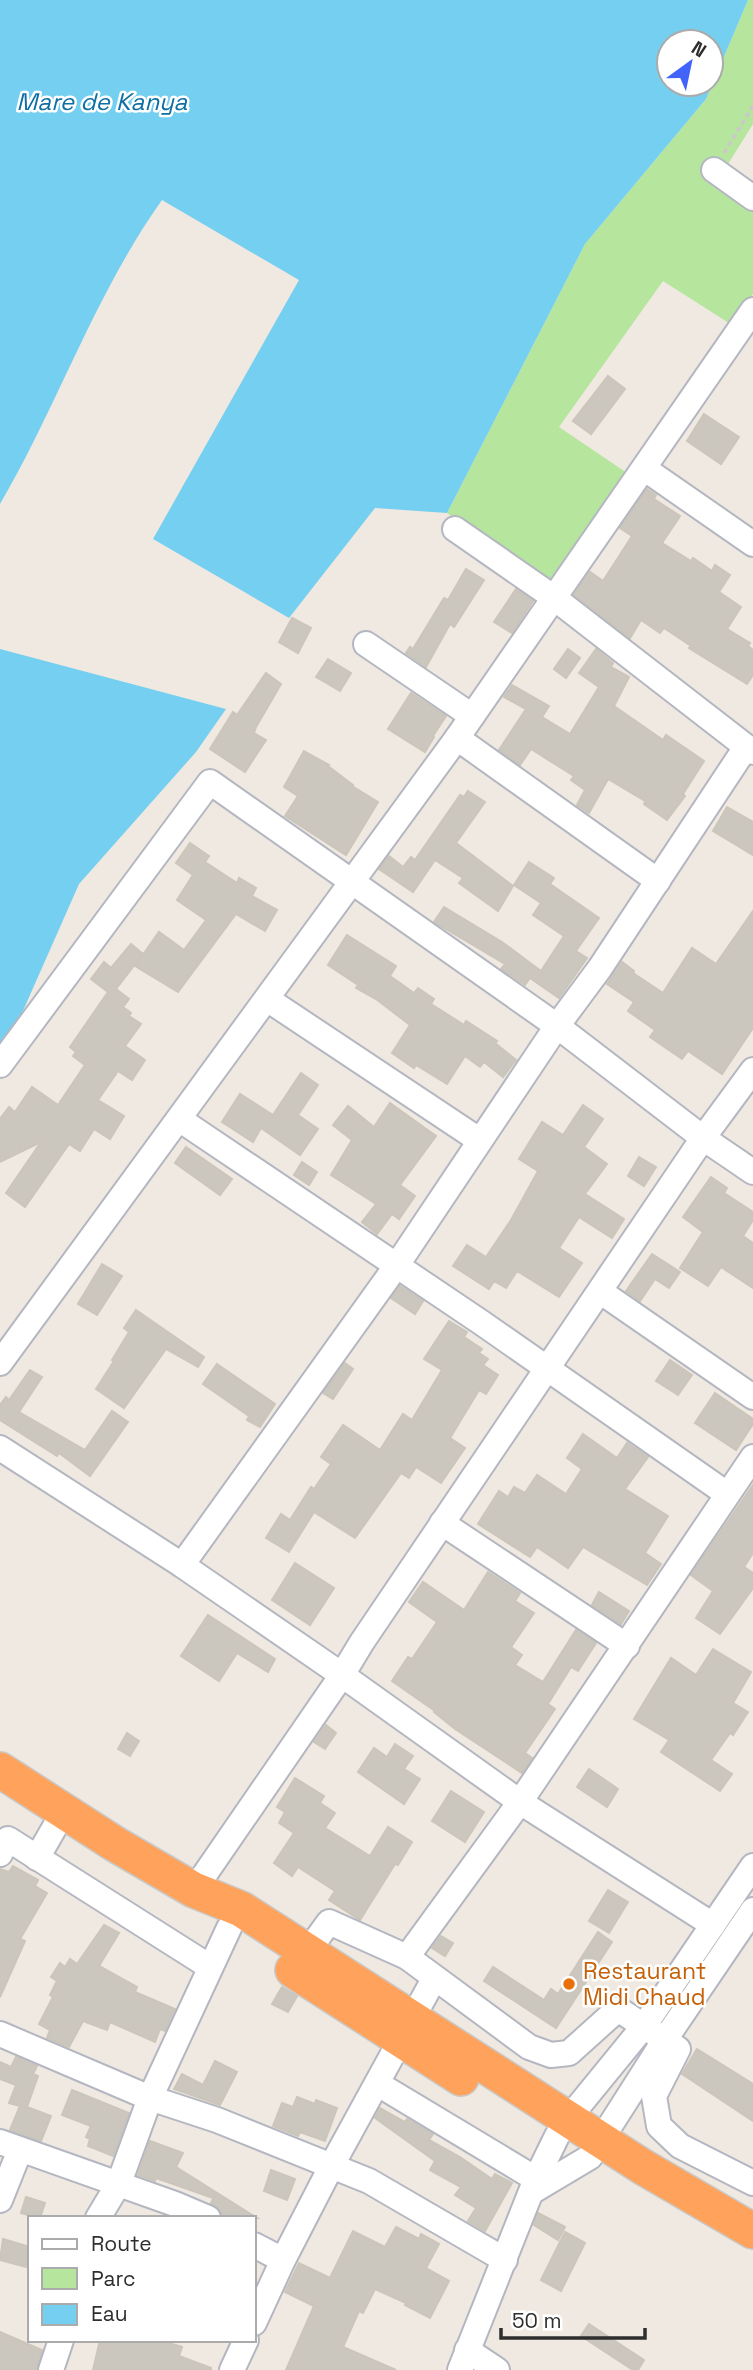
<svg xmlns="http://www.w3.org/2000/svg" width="753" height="2370" font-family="'Space Grotesk',sans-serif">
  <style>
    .green { fill: #b6e59e }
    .water { fill: #75cff0; fill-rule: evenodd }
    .building { fill: #cbc7bf; stroke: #cbc5ba; stroke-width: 2 }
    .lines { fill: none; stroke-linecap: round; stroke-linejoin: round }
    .minor-casing { stroke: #b4b7c1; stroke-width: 28 }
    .highway-casing { stroke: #c9c9c9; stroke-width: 38 }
    .path { stroke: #c9c9c9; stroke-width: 3.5; stroke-dasharray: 5 3.5; stroke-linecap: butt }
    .minor { stroke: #fff; stroke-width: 24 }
    .highway { stroke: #ffa35c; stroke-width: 35 }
    .food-dot { fill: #e8710a; stroke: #fff; stroke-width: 2.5 }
    .labels { text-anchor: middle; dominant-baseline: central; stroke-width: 5; stroke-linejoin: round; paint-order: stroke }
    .food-label { font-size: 23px; fill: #c56008; stroke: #fff; text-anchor: start }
    .water-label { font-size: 24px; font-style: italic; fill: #0d6fa3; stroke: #fff }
  </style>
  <rect width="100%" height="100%" fill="#efe9e1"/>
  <polygon class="green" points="748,0 753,0 753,124 728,164 753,181 753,294 732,325 663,281 559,427 630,475 552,586 447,513 585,244 706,99"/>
  <g class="water">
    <path d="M0,0H748L706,99L585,244L447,513L375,508L289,618L153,539L299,280L162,200C95,294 58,405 0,504ZM711,42V84H669V42Z"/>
    <polygon points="0,649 226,709 196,752 79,884 11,1038 0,1049"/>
  </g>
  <g class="building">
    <polygon points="608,376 625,389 591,434 573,421"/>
    <polygon points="704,414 739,437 721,464 687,441"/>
    <polygon points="647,489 656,495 654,499 680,516 662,543 691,561 693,558 712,571 715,565 730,575 719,592 741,607 727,629 750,643 748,646 753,650 753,675 747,684 689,648 691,646 664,628 660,633 641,620 630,638 574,595 590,572 603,581 632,536 620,528"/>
    <polygon points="466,569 484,580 454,627 450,624 426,667 406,653 410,647 413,649 444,598 448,600"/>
    <polygon points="516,589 533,601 512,633 494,622"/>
    <polygon points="292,618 311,628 298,653 279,642"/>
    <polygon points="568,649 580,658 566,678 554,669"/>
    <polygon points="596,649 613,663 611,667 629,677 614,706 663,740 666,735 704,761 683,794 685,796 667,820 644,804 645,801 608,779 589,813 577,805 585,790 571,780 574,776 531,749 520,765 499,750 526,709 504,697 512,685 549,706 542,717 570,734 599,687 579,673"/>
    <polygon points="328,659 351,673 340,691 316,677"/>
    <polygon points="266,673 281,684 256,727 254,733 266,740 245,772 210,749 233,712 237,715"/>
    <polygon points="411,693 446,716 433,736 434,737 425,752 388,729"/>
    <polygon points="304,751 329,765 328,766 353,785 352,786 378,802 346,855 285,816 298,796 284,787"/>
    <polygon points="468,791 485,802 456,843 513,886 498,911 459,883 463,878 435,860 413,892 379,869 389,856 403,867 411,857 415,860 460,795 464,797"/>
    <polygon points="727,807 753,822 753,855 713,831"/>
    <polygon points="190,843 209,856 205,862 237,883 239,878 256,888 252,896 277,910 265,931 236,914 178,992 135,966 159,932 184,950 206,920 177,900 193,875 176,863"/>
    <polygon points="529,862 554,878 550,884 599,918 576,951 587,958 559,998 530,978 525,985 501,969 505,964 434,922 444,907 502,942 541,971 564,936 533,915 541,903 514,885"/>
    <polygon points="753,911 753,1028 722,1074 688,1051 682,1059 650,1037 655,1030 628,1011 634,1002 607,984 622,962 634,971 633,973 663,993 692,948 716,964"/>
    <polygon points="347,935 396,966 390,976 414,993 418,988 434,999 431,1004 464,1025 466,1021 497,1041 495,1043 516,1060 503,1077 484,1062 480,1067 465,1056 447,1084 416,1065 414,1068 392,1053 410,1025 376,999 356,988 358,985 328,965"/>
    <polygon points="131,944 143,954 116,989 129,999 123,1007 131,1013 129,1016 141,1024 125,1046 145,1060 132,1080 118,1071 98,1100 124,1116 110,1139 94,1129 80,1151 69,1144 25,1207 6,1193 41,1142 0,1162 0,1119 9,1107 15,1112 32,1087 58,1105 85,1065 73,1056 76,1052 70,1047 108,992 91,979 104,962 111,968"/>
    <polygon points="301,1073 318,1085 298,1115 318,1129 300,1155 261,1128 253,1142 222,1122 240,1094 273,1115"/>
    <polygon points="390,1103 436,1136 400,1185 415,1196 399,1219 392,1214 377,1234 362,1222 376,1204 331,1175 352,1140 333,1125 348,1106 374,1127"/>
    <polygon points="583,1105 603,1119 584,1147 607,1164 585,1194 624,1219 612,1238 579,1217 559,1248 582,1263 559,1297 517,1271 506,1288 494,1281 489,1289 453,1266 467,1245 486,1257 511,1220 538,1171 519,1159 542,1122 563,1135"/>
    <polygon points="186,1147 232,1179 220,1195 175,1163"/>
    <polygon points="639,1157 656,1167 644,1186 628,1176"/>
    <polygon points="302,1162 317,1172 309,1185 294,1175"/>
    <polygon points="711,1177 727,1188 724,1193 753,1212 753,1220 743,1236 753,1243 753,1288 721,1267 708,1286 680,1268 703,1232 683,1217"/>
    <polygon points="652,1254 680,1272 669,1288 655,1279 640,1301 626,1291"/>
    <polygon points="102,1264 122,1276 97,1315 78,1304"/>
    <polygon points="400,1286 423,1301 415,1314 391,1298"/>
    <polygon points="136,1310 204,1357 198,1367 166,1349 124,1408 96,1389 114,1361 112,1360 129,1332 124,1328"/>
    <polygon points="449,1321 467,1332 464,1337 482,1349 479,1353 488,1359 483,1365 498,1375 486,1394 479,1390 450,1438 465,1448 441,1483 416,1467 409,1478 401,1473 355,1538 314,1512 289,1552 266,1538 281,1514 290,1520 311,1487 314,1489 331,1464 321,1457 343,1425 380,1450 403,1414 412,1420 442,1370 424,1359"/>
    <polygon points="670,1360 692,1375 678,1395 656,1381"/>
    <polygon points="345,1363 353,1369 333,1399 323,1393"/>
    <polygon points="217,1364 275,1404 260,1427 247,1420 249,1416 203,1384"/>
    <polygon points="30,1370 42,1377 19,1412 85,1450 112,1411 128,1422 90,1476 59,1453 57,1456 0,1420 0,1405 6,1397 9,1400"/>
    <polygon points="715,1393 753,1419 753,1424 736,1450 695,1423"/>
    <polygon points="583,1434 617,1458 627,1443 648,1457 625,1489 668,1516 645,1553 661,1564 647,1585 583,1547 568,1568 537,1547 530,1557 478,1524 499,1491 508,1497 514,1487 525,1493 537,1475 566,1494 582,1469 567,1458"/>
    <polygon points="753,1485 753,1553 744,1567 753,1573 753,1588 720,1634 696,1618 713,1591 691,1575"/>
    <polygon points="295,1563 334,1588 310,1625 272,1600"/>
    <polygon points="488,1572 520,1593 515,1601 534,1613 511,1647 522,1655 515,1665 543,1682 576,1630 596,1643 578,1671 571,1667 548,1704 555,1709 525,1753 532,1758 522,1773 455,1729 434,1712 435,1711 392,1681 408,1657 412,1659 437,1622 409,1602 423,1582 464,1610"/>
    <polygon points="599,1592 629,1611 621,1624 592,1605"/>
    <polygon points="208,1615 275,1659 268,1672 237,1653 219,1681 181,1656"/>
    <polygon points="713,1649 751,1672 733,1703 748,1712 733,1735 730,1733 711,1760 732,1774 720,1791 661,1752 669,1740 634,1719 671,1658 696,1675"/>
    <polygon points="326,1725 336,1733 325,1749 314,1742"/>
    <polygon points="127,1733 139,1741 130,1756 118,1749"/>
    <polygon points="395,1744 413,1756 404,1769 420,1779 404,1804 358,1772 374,1748 387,1757"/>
    <polygon points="589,1769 618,1789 607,1807 577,1787"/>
    <polygon points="295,1778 324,1796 320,1803 335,1813 325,1828 370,1856 388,1827 412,1842 398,1865 395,1864 360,1920 329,1900 335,1891 298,1867 292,1876 274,1863 294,1833 279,1823 285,1812 277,1807"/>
    <polygon points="451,1791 484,1812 465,1842 432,1821"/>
    <polygon points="13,1866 38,1880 35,1886 47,1893 20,1939 25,1941 0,1997 0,1869 9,1872"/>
    <polygon points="608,1890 628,1902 609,1933 589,1921"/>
    <polygon points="104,1925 119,1933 99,1966 137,1987 135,1992 175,2009 165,2031 160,2029 155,2042 110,2022 107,2030 83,2021 69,2047 47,2038 50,2030 39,2024 53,1997 50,1995 57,1981 51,1977 60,1963 65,1967 70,1959 77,1964"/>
    <polygon points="598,1932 612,1942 556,2028 484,1981 493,1967 544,2000 551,1989 558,1994"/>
    <polygon points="441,1936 453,1943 445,1956 432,1948"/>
    <polygon points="282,1987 297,1996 288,2012 272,2004"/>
    <polygon points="697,2049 753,2084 753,2121 682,2074"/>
    <polygon points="16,2057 37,2066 33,2074 38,2076 27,2107 51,2116 41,2141 10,2130 20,2106 9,2103 16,2085 0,2079 0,2062 11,2067"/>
    <polygon points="215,2061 237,2072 220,2105 174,2089 182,2074 203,2085"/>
    <polygon points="72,2090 129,2113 113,2156 88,2146 90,2139 86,2137 91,2126 62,2115"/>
    <polygon points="297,2097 315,2104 316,2100 337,2108 325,2141 300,2132 298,2136 273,2126 282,2103 293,2107"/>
    <polygon points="380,2108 405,2122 407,2119 433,2134 429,2140 460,2157 492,2179 495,2174 512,2183 485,2231 468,2221 476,2208 455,2195 461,2187 430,2170 435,2161 375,2118"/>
    <polygon points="150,2141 183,2153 176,2167 257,2218 223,2218 219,2209 211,2203 216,2193 213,2198 156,2178 155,2181 138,2175"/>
    <polygon points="271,2170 295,2179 287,2200 264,2191"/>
    <polygon points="26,2197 45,2203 40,2218 21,2213"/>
    <polygon points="538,2213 565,2227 558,2240 534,2225"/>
    <polygon points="396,2227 419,2239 421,2234 439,2244 426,2268 449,2281 430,2318 405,2305 406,2303 375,2289 363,2313 359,2311 343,2347 396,2370 286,2370 314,2306 285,2292 299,2263 330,2278 353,2231 385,2247"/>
    <polygon points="565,2232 585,2243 561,2291 541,2280"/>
    <polygon points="3,2239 30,2247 30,2268 0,2260"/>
    <polygon points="589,2324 644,2360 638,2370 633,2370 581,2336"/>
    <polygon points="0,2332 42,2350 37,2370 0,2370"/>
    <polygon points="100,2340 159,2340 182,2347 179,2356 211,2368 211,2370 93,2370"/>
  </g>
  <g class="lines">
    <defs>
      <g id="minor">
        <polyline points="714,170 753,198"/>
        <polyline points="645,469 753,544"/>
        <polyline points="455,529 553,597 753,752"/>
        <polyline points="366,644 472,716"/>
        <polyline points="457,738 658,881"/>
        <polyline points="267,999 479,1140"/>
        <polyline points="0,1065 210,782 557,1026 703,1138 753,1172"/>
        <polyline points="179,1119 482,1323 727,1494"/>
        <polyline points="601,1292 753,1397"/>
        <polyline points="0,1363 457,738 753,310"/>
        <polyline points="0,1448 182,1565 342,1675 520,1802 713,1925"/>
        <polyline points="442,1523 627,1646"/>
        <polyline points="182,1565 397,1265 557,1026 600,968 746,747"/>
        <polyline points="0,1854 8,1839 210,1967"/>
        <polyline points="37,1858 64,1811"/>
        <polyline points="194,1890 342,1675 362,1642 703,1138 753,1070"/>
        <polyline points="308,1951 329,1922 407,1957 529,2047 551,2055 569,2053 618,2009 678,2049 654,2096 659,2126 680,2146 753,2183"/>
        <polyline points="407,1957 520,1802 753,1457"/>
        <polyline points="0,2034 150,2098 217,2120 369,2181 505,2260"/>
        <polyline points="378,2084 536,2179"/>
        <polyline points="0,2142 175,2204 208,2218"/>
        <polyline points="533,2191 590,2157 664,2041 753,1910"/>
        <polyline points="0,2200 20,2150"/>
        <polyline points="98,2218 119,2183 150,2098 229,1928"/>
        <polyline points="254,2245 283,2260"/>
        <polyline points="254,2323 283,2260 332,2165 434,1979"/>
        <polyline points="467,2350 497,2370"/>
        <polyline points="51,2370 61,2340"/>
        <polyline points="232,2370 246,2340"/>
        <polyline points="460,2370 536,2179 557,2136 568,2119 644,2026 753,1866"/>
      </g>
      <g id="highway">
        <polyline points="0,1770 115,1844 194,1890 241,1909 643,2167 753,2231"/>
        <polyline points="293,1970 461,2078"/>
      </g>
    </defs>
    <use href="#minor" class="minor-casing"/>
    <use href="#highway" class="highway-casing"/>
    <polyline class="path" points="724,153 753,106"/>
    <use href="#minor" class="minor"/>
    <use href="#highway" class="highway"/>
  </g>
  <circle class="food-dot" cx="569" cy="1984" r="7"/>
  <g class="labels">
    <g class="food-label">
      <text x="583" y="1971">Restaurant<tspan x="583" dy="26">Midi Chaud</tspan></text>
    </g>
    <g class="water-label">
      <text x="102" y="101">Mare de Kanya</text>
    </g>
  </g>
  <rect x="28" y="2216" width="228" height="126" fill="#ffffff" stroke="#ababab" stroke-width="2"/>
  <rect x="42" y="2239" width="35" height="10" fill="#ffffff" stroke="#ababab" stroke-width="2"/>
  <text x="91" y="2251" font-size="21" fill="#2e2e2e">Route</text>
  <rect x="42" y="2268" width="35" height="21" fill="#b6e59e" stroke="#ababab" stroke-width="2"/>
  <text x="91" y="2286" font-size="21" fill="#2e2e2e">Parc</text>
  <rect x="42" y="2304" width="35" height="21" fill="#75cff0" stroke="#ababab" stroke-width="2"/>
  <text x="91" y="2321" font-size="21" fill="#2e2e2e">Eau</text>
  <g transform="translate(690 63) rotate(33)"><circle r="33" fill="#ffffff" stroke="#ababab" stroke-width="2"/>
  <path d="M0-5L12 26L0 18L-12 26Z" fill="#4264fb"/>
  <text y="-10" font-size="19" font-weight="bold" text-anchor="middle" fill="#2e2e2e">N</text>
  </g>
  <path d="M501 2328v10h144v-10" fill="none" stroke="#2e2e2e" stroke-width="3.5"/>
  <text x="512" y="2328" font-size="21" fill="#2e2e2e" stroke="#ffffff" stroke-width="5" paint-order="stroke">50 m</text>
</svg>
